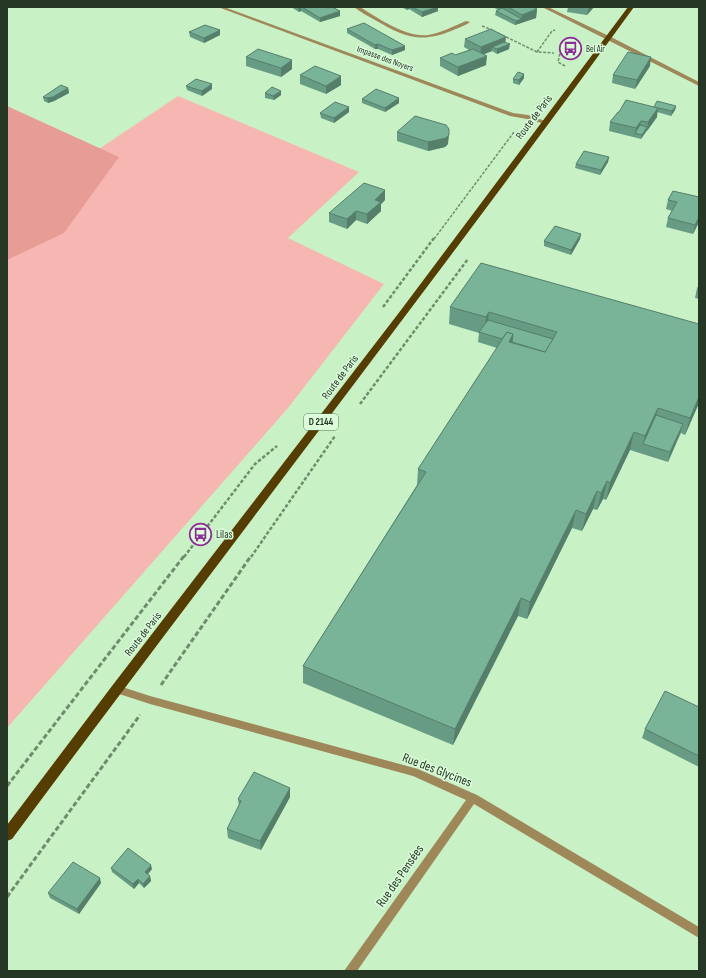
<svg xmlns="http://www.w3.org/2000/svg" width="706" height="978" font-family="'Sofia Sans Condensed',sans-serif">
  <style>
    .green { fill: #f6b7b2 }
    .forest { fill: #e89c96 }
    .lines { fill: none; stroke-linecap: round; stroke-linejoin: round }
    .path-far2 { stroke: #6f8c6e; stroke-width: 1.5; stroke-dasharray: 3 1.5; stroke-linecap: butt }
    .path-far1 { stroke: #6f8c6e; stroke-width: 2.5; stroke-dasharray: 3.5 2; stroke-linecap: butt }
    .path { stroke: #6f8c6e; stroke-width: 3; stroke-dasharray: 5 2.5; stroke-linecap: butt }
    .minor { fill: #9e8759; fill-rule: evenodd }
    .primary { fill: #553d00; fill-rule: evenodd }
    .wall { fill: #689b84 }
    .shaded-wall { fill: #557e6b }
    .building { fill: #79b499; stroke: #557e6b }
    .labels { text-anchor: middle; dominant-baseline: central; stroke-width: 3; stroke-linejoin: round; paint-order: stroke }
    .far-poi-label { font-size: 9px; fill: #263726; stroke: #dbfdda; text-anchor: start }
    .far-street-label { font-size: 9px; fill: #263726; stroke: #dbfdda }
    .shield { fill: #dbfdda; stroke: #5c725c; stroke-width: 1 }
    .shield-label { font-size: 10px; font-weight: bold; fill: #263726 }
    .street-label { font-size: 11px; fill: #263726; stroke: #dbfdda }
    .poi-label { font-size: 11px; fill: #263726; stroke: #dbfdda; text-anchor: start }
    .near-street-label { font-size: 13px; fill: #263726; stroke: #dbfdda }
  </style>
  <rect width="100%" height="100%" fill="#c8f2c6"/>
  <polygon class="green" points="178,96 359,172 288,238 384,284 288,408 7,728 7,184 99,149"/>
  <polygon class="forest" points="7,106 119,157 64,233 7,260"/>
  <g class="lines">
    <g class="path-far2">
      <polyline points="482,26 492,30"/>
      <polyline points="498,33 537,52 554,53"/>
      <polyline points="537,52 552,31 555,30"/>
      <polyline points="565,66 558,62 560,53 571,38"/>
      <polyline points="434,239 514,132"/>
    </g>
    <g class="path-far1">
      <polyline points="383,307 434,238"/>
      <polyline points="360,404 468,259"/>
      <polyline points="184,557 255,464 277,446"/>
      <polyline points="251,557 335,436"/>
    </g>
    <g class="path">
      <polyline points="161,685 251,556"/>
      <polyline points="7,786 184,556"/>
      <polyline points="7,897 140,715"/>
    </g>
    <g class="minor">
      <polygon points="218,7 224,7 513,113 528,115 548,122 545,124 527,119 510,116"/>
      <path d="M354,7H360C378,18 406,38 428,35C441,33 454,26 466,21L470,22C465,26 457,28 451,31C419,44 403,36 375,20C368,16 360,12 354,7Z"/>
      <polygon points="542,7 548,7 611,37 699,82 699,86"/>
      <polygon points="116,685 150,696 418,769 477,795 699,927 699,938 474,804 357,971 344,971 466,800 413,776 150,704 113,692 111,689 113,686"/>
    </g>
    <path class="primary" d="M628,7H634C431,287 218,561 12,839L7,841V825L112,686L401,310Z"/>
  </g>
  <g class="wall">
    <polygon points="291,7 326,7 340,16 320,22 301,11 299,12"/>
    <polygon points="401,7 438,7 438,11 422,17 409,9 407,10"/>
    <polygon points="493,7 533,7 537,9 536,18 515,25 495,15 496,11 498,10"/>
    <polygon points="568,7 594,7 587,15 567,12"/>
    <polygon points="347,29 405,50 392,55 378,49 375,49 347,33"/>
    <polygon points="189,32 220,35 204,43 190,37"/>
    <polygon points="465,39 505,42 509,49 497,54 492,51 483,54 486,65 458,76 440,66 440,58 455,55 469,50 464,47"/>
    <polygon points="246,57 292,60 292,69 281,77 246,66"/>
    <polygon points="650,66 635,89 612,83 613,75"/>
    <polygon points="524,74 524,78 519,85 513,83 513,79"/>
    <polygon points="300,75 341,85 326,94 300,84"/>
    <polygon points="212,84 212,89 202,96 187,90 186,86"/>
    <polygon points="68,88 69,93 54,101 48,103 44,101 43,97"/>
    <polygon points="281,91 281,95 274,100 265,98 265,93"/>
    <polygon points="399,98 399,103 385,112 362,103 362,99"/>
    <polygon points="676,106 675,110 671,116 657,112 657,117 641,139 609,131 610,122 619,112"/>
    <polygon points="349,107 349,112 334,123 321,118 320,113"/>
    <polygon points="397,132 448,144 445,147 428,151 397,141"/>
    <polygon points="609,157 608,162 600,175 575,168 576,164"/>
    <polygon points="673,191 699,222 693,234 666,227 668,218 672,211 666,209 668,200"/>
    <polygon points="385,200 381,204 381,211 367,224 356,220 347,229 329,222 329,213"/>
    <polygon points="581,234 580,239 571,255 544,246 544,241"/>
    <polygon points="699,285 699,299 695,298 697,288"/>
    <polygon points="450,307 699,324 699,403 685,435 681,433 668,462 630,450 606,500 603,499 597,510 593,509 582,531 572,528 527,619 518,616 453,745 303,683 303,666 417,485 418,469 497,348 478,342 479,333 449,324"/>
    <polygon points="699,707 699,767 642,738 645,729"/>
    <polygon points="290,788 290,797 261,850 228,838 227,829 239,806 238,799"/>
    <polygon points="111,868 152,869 148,874 150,876 151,881 144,888 139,883 134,889 112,872"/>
    <polygon points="101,883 79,914 50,898 48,893"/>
  </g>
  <g class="shaded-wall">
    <polygon points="298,7 301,7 301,11 299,12"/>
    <polygon points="407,7 409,7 409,9 407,10"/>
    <polygon points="438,7 438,11 422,17 422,12"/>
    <polygon points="589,7 594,7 587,15"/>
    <polygon points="537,9 536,18 521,23 522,15"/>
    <polygon points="340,11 340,16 320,22 320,18"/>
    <polygon points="522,19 521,23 515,25 516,21"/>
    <polygon points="220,30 220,35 204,43 204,38"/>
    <polygon points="506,37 505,46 492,47 492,51 480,56 481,47"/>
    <polygon points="378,44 378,49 375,49 375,45"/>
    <polygon points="510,44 509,49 497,54 497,49"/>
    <polygon points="405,46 405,50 392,55 392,50"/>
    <polygon points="487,56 486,65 458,76 458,67"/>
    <polygon points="651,57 650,66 635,89 637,80"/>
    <polygon points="292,60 292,69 281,77 281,68"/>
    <polygon points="524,74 524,78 519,85 519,80"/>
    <polygon points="341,76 341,85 326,94 326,86"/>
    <polygon points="212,84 212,89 202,96 202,91"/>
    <polygon points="68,88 69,93 54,101 48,103 47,98"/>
    <polygon points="281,91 281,95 274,100 273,96"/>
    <polygon points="399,98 399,103 385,112 385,108"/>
    <polygon points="676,106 675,110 671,116 672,111"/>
    <polygon points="349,107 349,112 334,123 334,118"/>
    <polygon points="658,108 657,117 647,131 648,122"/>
    <polygon points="641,121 639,130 635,133 634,137 636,128"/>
    <polygon points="647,127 646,131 641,139 642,135"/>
    <polygon points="449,135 448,144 445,147 428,151 428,142"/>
    <polygon points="609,157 608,162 600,175 601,170"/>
    <polygon points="385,190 385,200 381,204 381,211 367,224 367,214 375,200"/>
    <polygon points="356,211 356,220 347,229 347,219"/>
    <polygon points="699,217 699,222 693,234 695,225"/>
    <polygon points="581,234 580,239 571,255 571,250"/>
    <polygon points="489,312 487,329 484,334 486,317"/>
    <polygon points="513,334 511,352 509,342"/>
    <polygon points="699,397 699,403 685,435 690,418"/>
    <polygon points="658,408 654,425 643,444 645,436"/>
    <polygon points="683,424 680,433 668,462 670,452"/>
    <polygon points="634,432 630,450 606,500 610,483"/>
    <polygon points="607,481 603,499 597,510 601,493"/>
    <polygon points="597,491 593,509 582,531 586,514"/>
    <polygon points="576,510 572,528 527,619 530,602"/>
    <polygon points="521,598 518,616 453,745 455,729"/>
    <polygon points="290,788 290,797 261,850 260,841"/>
    <polygon points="151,865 152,869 146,876 145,872"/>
    <polygon points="150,876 151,881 144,888 143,884"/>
    <polygon points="100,878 101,883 79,914 77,909"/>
    <polygon points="138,879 139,883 134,889 133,884"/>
  </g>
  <g class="building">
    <polygon points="302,7 326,7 327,8 332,7 340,11 320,18"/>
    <polygon points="412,7 438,7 422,12"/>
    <polygon points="508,7 533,7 537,9 522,15"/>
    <polygon points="502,8 522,19 516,21 496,11"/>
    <polygon points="364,23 405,46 392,50 378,44 375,45 347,29"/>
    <polygon points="205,25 220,30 204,38 189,32"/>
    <polygon points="491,29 506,37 481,47 465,39"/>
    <polygon points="504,42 510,44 497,49 492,47"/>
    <polygon points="258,49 292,60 281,68 246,57"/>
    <polygon points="473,49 487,56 458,67 440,58 452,53 455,55"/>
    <polygon points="628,52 651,57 637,80 613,75"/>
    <polygon points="315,66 341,76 326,86 300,75"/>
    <polygon points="518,72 524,74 519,80 513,79"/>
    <polygon points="196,79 212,84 202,91 186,86"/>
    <polygon points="61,85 68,88 53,97 47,98 43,97"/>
    <polygon points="272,87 281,91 273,96 265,93"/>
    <polygon points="376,89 399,98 385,108 362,99"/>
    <polygon points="626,100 658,108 648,122 641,121 636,128 610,122 618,112 619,112"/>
    <polygon points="657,101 676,106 672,111 654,107"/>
    <polygon points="335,102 349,107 334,118 320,113"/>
    <polygon points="415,116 446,125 449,129 449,135 446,138 428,142 397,132"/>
    <polygon points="640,125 647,127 642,135 635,133"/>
    <polygon points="584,151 609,157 601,170 576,164"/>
    <polygon points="364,183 385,190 375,200 381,202 367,214 356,211 347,219 329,213"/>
    <polygon points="673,191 699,197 699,217 695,225 668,218 677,202 668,200"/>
    <polygon points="555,226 581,234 571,250 544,241"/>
    <polygon points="481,263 699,324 699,397 690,418 658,408 645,436 634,432 610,483 607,481 601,493 597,491 586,514 576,510 530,602 521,598 455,729 303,666 426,472 418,469 507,332 513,334 509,342 545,352 557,332 489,312 486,317 450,307"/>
    <polygon points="488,320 553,339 545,352 512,342 513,334 507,332 502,339 479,332"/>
    <polygon points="656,415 683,424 670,452 643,444"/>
    <polygon points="665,691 699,707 699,756 645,729"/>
    <polygon points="254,772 290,788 260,841 227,829 241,801 238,799"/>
    <polygon points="128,848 151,865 145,872 150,876 143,884 138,879 133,884 111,868"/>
    <polygon points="73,862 100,878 77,909 48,893"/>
  </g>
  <defs>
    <symbol id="bus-ring" viewBox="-11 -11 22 22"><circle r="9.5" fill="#dbfdda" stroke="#8d2d96" stroke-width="1.5"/><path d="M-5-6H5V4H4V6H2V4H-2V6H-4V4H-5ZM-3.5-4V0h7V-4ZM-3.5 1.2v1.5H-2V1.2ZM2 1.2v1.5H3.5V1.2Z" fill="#8d2d96"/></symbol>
  </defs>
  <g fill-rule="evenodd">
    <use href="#bus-ring" x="558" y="36" width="25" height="25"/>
    <use href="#bus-ring" x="188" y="522" width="25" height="25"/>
  </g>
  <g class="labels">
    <g class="far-poi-label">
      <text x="586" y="49">Bel Air</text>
    </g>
    <g class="far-street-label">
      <text transform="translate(385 59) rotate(20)">Impasse des Noyers</text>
    </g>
    <rect class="shield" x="304" y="414" width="34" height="16" rx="3"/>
    <g class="shield-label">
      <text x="321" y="422">D 2144</text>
    </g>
    <g class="street-label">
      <text transform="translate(534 117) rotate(-53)">Route de Paris</text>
      <text transform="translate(340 377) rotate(-53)">Route de Paris</text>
      <text transform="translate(143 634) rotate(-52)">Route de Paris</text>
    </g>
    <g class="poi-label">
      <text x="216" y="534">Lilas</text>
    </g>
    <g class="near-street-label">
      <text transform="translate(437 770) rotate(21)">Rue des Glycines</text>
      <text transform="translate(400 876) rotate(-55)">Rue des Pensées</text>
    </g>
  </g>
  <rect width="706" height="978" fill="none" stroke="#263726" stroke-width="16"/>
</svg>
